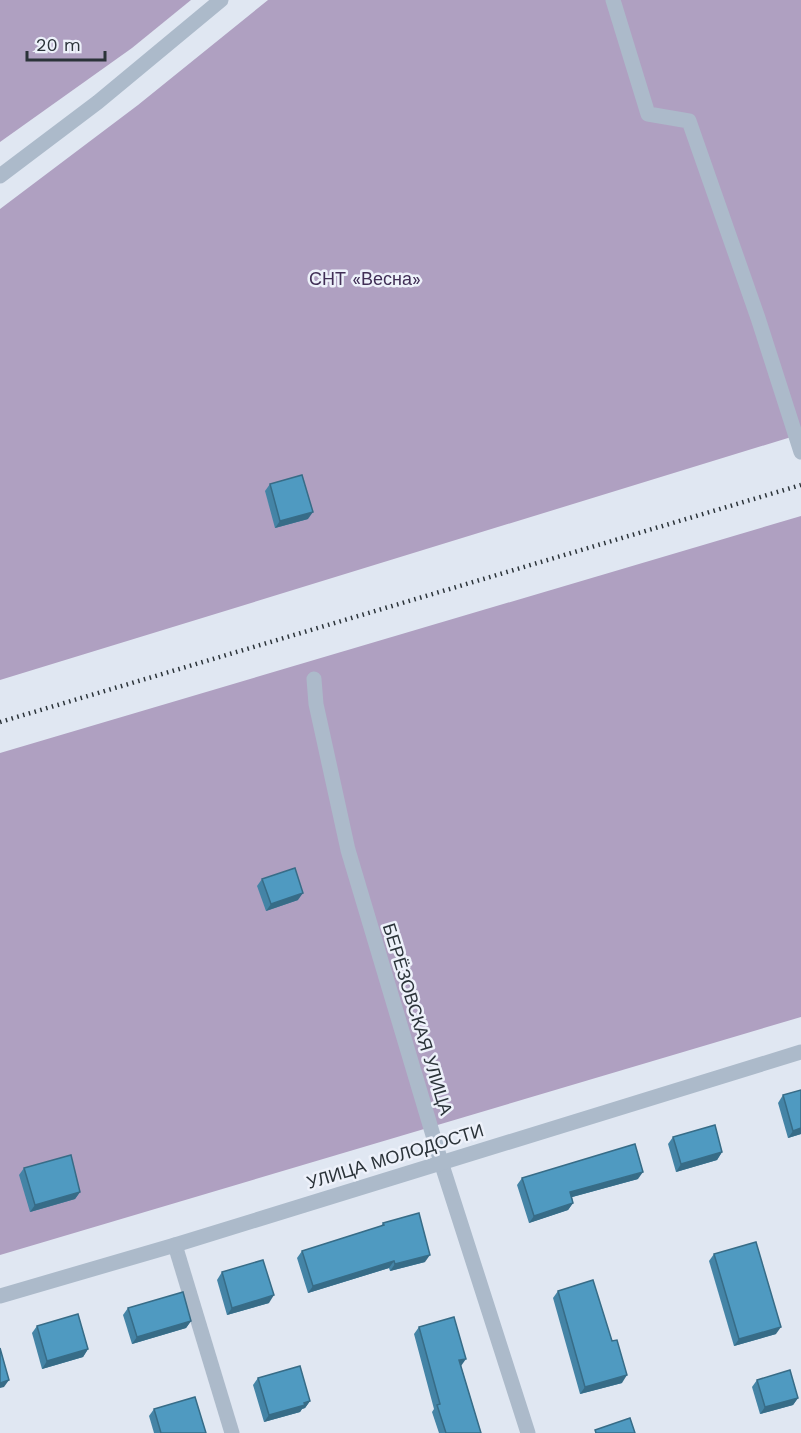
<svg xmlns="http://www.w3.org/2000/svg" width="801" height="1433" font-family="'Work Sans',sans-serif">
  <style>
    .green { fill: #afa0c1 }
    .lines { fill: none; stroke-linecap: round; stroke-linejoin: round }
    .minor { stroke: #acbaca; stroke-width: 15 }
    .rail { stroke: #2b3339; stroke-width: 4.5; stroke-dasharray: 1.5 4.5; stroke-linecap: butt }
    .wall { fill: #4484a6 }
    .shaded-wall { fill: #376c87 }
    .building { fill: #4f9ac1; stroke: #376c87; stroke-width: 1.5 }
    .labels { text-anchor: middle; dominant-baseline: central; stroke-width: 5; stroke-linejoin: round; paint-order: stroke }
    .park-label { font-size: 18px; fill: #412f56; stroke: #edf1fa }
    .street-label { font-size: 18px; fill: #2b3339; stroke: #edf1fa }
  </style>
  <rect width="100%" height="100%" fill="#e0e7f2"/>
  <g class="green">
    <polygon points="0,0 191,0 132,48 0,142"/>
    <polygon points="268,0 801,0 801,434 0,680 0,209 138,105"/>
    <polygon points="801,516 801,1017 0,1255 0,753"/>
  </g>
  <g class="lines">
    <g class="minor">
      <polyline points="613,0 648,114 689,121 758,318 801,452"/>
      <polyline points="0,176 98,102 221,0"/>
      <polyline points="314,679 316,704 348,850 441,1162 528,1433"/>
      <polyline points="175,1245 232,1433"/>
      <polyline points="0,1296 175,1245 801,1052"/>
    </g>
    <polyline class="rail" points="0,722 801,485"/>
  </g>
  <g class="wall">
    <polygon points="270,484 308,519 275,528 265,491"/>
    <polygon points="262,879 298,900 266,911 257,886"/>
    <polygon points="801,1090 801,1134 788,1138 778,1103 783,1095"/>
    <polygon points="673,1137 722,1152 717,1160 676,1172 668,1144"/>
    <polygon points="24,1168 80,1192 75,1199 30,1212 19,1175"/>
    <polygon points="522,1178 638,1179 572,1197 573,1203 568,1210 529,1223 517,1185"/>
    <polygon points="383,1223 425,1262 390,1271 389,1268 308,1293 297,1258 302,1251 381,1226"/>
    <polygon points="714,1254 776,1334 734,1346 709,1261"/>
    <polygon points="222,1272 269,1303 227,1315 217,1280"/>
    <polygon points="558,1291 622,1383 580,1394 553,1298"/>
    <polygon points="128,1308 191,1321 186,1328 132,1344 123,1315"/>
    <polygon points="37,1326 88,1349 83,1357 42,1369 32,1333"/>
    <polygon points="419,1327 461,1366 481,1433 439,1433 432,1412 434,1409 414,1334"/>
    <polygon points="258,1378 310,1401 305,1408 302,1409 300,1412 264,1422 253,1385"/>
    <polygon points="757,1380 798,1398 793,1405 760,1414 752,1387"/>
    <polygon points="154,1409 205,1433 154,1433 149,1416"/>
  </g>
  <g class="shaded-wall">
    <polygon points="313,512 308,519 275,528 280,521"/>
    <polygon points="303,893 298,900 266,911 271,904"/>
    <polygon points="801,1128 801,1134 788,1138 793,1131"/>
    <polygon points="722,1152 717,1160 676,1172 681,1164"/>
    <polygon points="643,1172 638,1179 565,1199 570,1192"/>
    <polygon points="80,1192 75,1199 30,1212 35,1205"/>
    <polygon points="573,1203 568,1210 529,1223 534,1216"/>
    <polygon points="430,1255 425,1262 390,1271 395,1264"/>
    <polygon points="394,1261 389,1268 308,1293 313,1286"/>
    <polygon points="274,1295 269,1303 227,1315 232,1308"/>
    <polygon points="191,1321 186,1328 132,1344 137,1337"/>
    <polygon points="781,1327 776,1334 734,1346 739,1339"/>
    <polygon points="88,1349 83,1357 42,1369 47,1361"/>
    <polygon points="466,1359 461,1366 459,1360"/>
    <polygon points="627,1375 622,1383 580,1394 585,1387"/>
    <polygon points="9,1380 4,1387 0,1388 0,1383"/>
    <polygon points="798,1398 793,1405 760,1414 765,1407"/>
    <polygon points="310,1401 305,1408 302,1409 300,1412 264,1422 269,1415"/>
  </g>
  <g class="building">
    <polygon points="302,475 313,512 280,521 270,484"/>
    <polygon points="295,868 303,893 271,904 262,879"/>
    <polygon points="801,1090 801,1128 793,1131 783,1095"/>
    <polygon points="715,1125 722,1152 681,1164 673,1137"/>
    <polygon points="635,1144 643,1172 570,1192 573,1203 534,1216 522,1178"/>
    <polygon points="71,1155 80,1192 35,1205 24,1168"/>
    <polygon points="419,1213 430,1255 395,1264 394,1261 313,1286 302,1251 384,1225 383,1223"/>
    <polygon points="756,1242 781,1327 739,1339 714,1254"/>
    <polygon points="263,1260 274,1295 232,1308 222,1272"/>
    <polygon points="593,1280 612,1341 617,1340 627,1375 585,1387 558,1291"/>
    <polygon points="183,1292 191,1321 137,1337 128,1308"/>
    <polygon points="78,1314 88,1349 47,1361 37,1326"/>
    <polygon points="454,1317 466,1359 459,1360 481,1433 446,1433 437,1405 440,1404 419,1327"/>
    <polygon points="0,1348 9,1380 0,1383"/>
    <polygon points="300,1366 310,1401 304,1403 305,1405 269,1415 258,1378"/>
    <polygon points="790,1370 798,1398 765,1407 757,1380"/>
    <polygon points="195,1397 206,1433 161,1433 154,1409"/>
    <polygon points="630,1418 635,1433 596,1433 595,1430"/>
  </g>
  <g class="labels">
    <g class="park-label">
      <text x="365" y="278">СНТ «Весна»</text>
    </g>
    <g class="street-label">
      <text transform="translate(418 1019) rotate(73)">БЕРЁЗОВСКАЯ УЛИЦА</text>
      <text transform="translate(395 1156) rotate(-17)">УЛИЦА МОЛОДОСТИ</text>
    </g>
  </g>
  <path d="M27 51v9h78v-9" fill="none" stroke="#2b3339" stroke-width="3"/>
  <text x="36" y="51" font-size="18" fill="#2b3339" stroke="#edf1fa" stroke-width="4.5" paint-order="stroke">20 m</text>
</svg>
